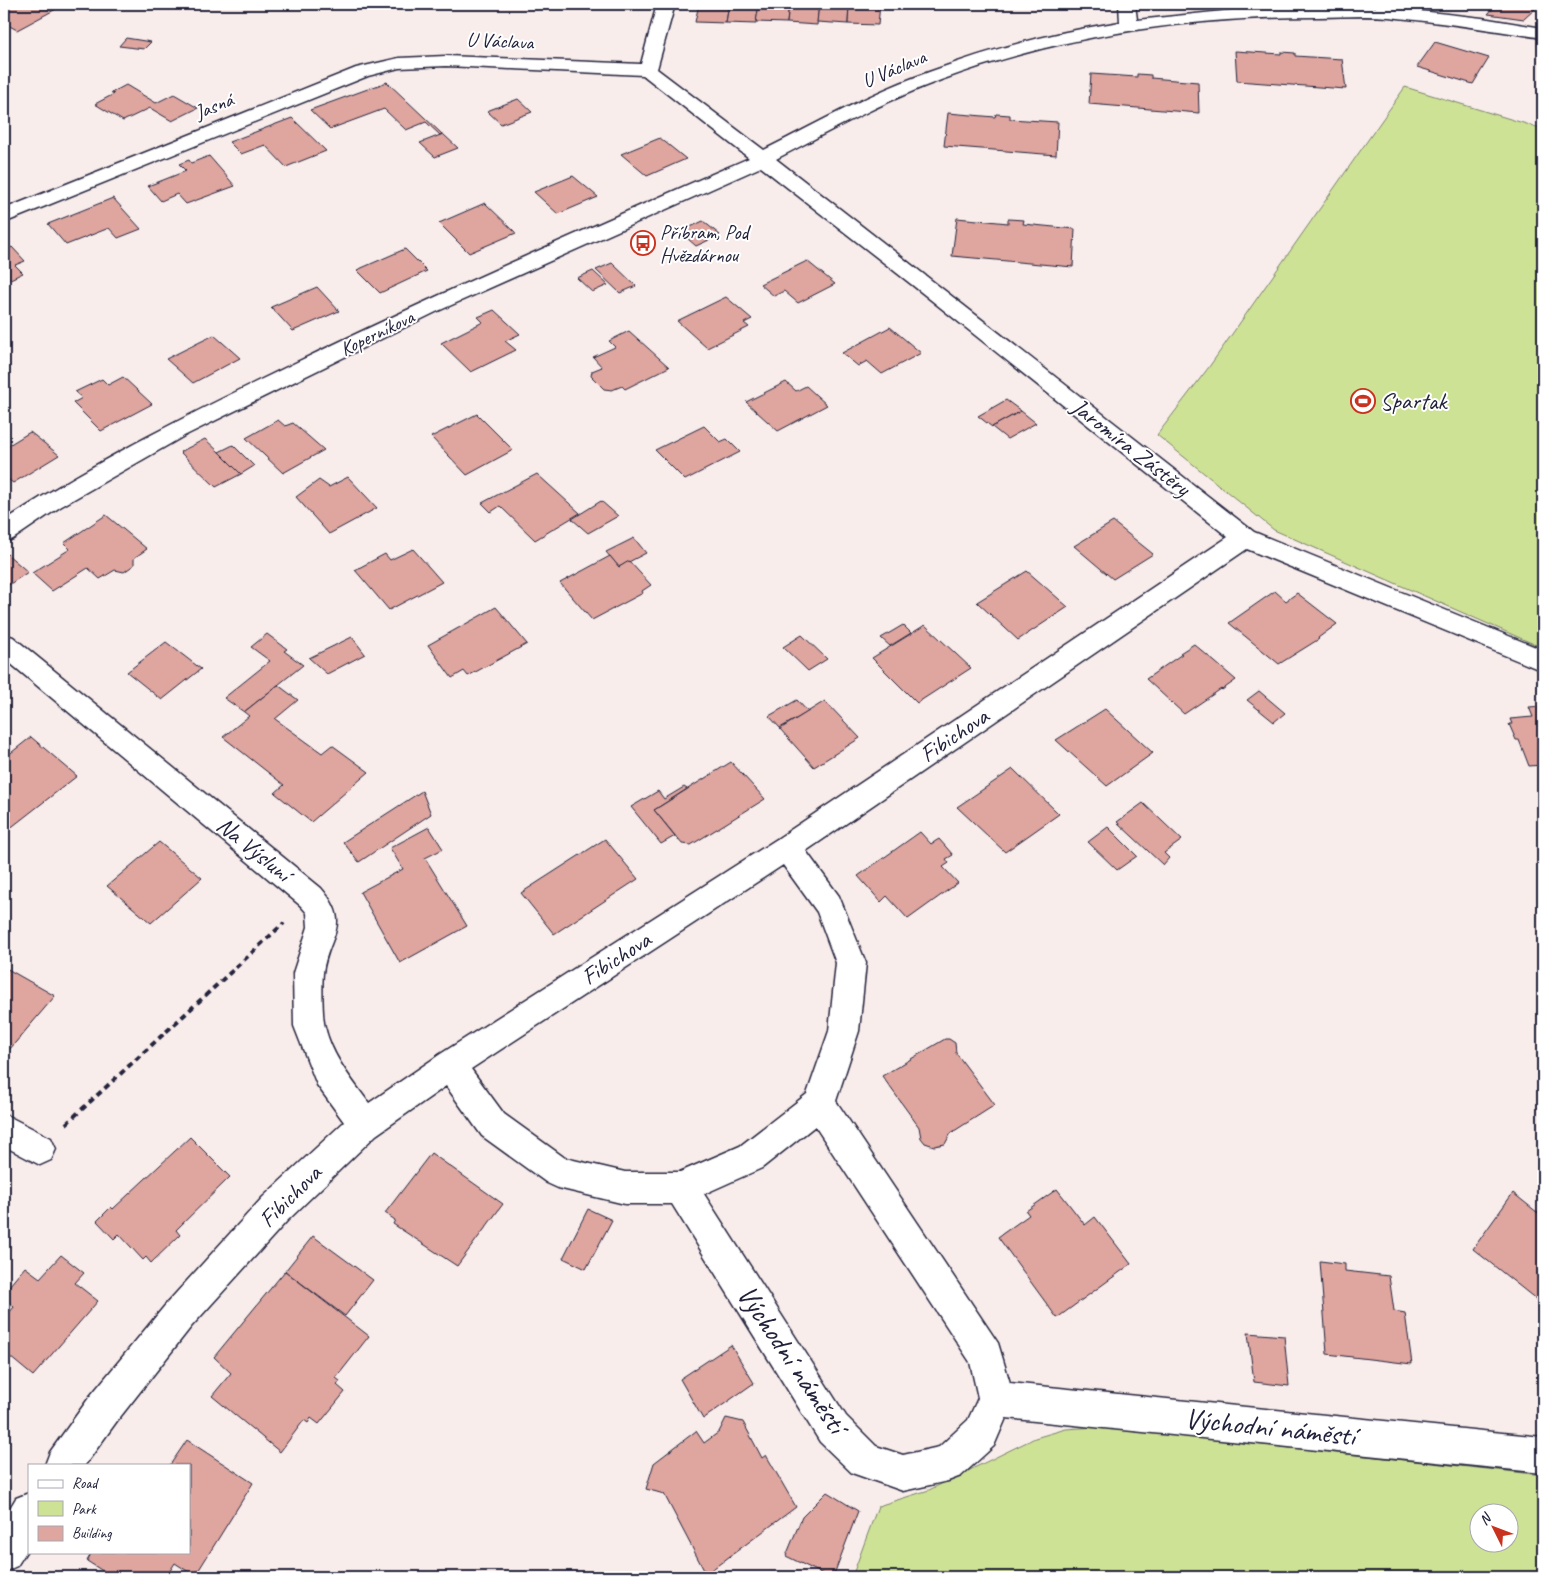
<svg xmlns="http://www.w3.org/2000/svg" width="1547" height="1581" font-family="Caveat,sans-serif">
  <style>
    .green { fill: #cee296; stroke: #788268; fill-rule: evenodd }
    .building { fill: #dfa59f; stroke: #22223b }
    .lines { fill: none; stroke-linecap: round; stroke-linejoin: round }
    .street-casing { stroke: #22223b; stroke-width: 3 }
    .path { stroke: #22223b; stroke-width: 4; stroke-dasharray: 6 4.5; stroke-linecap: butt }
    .street { fill: #fff; fill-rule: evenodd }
    .labels { text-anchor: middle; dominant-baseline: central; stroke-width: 4; stroke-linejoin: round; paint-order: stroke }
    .far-street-label { font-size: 20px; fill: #22223b; stroke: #fff }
    .far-poi-label { font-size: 20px; fill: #22223b; stroke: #fff; text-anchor: start }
    .poi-label { font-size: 24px; fill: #22223b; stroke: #fff; text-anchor: start }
    .street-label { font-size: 24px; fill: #22223b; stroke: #fff }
    .near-street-label { font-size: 29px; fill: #22223b; stroke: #fff }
  </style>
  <rect width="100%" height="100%" fill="#f9edec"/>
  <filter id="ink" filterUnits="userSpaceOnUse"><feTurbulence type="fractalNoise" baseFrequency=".02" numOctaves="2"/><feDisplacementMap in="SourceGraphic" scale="10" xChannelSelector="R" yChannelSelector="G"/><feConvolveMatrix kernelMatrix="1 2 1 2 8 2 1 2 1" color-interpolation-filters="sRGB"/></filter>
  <g filter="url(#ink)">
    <g class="green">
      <polygon points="1405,87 1543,129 1543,648 1274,530 1157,435 1209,367"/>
      <path d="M1096,1427L1543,1475V1577H852L878,1506L929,1490L1035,1438L1066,1429ZM1480,1514H1510V1544H1480Z"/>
    </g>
    <g class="building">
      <polygon points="4,4 43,4 56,9 17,30 4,23"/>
      <polygon points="699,4 729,4 726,23 695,22"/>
      <polygon points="729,4 759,4 756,24 726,23"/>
      <polygon points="759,4 789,4 787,23 756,22"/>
      <polygon points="789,4 819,4 817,25 787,23"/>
      <polygon points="819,4 849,4 848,24 817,22"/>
      <polygon points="849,4 880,4 878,25 848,24"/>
      <polygon points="1497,4 1524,4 1536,8 1524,19 1488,14"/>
      <polygon points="126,38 151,42 144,49 119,46"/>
      <polygon points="1435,42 1489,58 1473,84 1417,67"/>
      <polygon points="1235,51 1281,54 1281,52 1295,53 1295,56 1342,59 1346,89 1237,81"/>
      <polygon points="1091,74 1137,77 1137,74 1151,75 1151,78 1198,82 1199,113 1089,104"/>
      <polygon points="387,82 442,134 440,135 426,122 406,130 384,109 330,129 310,110"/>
      <polygon points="126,85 156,103 174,94 198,108 172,121 150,108 123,121 95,104 114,94 111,93"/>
      <polygon points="518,99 532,112 501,124 487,111"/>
      <polygon points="948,113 995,117 996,114 1010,115 1010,119 1058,122 1056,155 944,146"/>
      <polygon points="292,118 326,151 286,167 265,145 241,154 229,142"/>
      <polygon points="443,134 458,148 435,157 420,143"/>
      <polygon points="660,138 686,159 647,176 621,154"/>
      <polygon points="209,156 235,186 186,204 177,194 161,201 148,186 186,171 179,164 189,160 191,163"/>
      <polygon points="573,176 598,197 558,214 534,192"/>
      <polygon points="113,198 141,229 118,238 109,228 66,245 48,224"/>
      <polygon points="485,203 516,233 469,253 439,223"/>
      <polygon points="957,218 1008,223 1008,219 1024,220 1023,224 1075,229 1073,267 952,256"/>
      <polygon points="703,221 720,235 696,246 680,232"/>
      <polygon points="12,247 25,261 15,265 23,273 4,282 4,251"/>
      <polygon points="405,249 427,271 380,293 357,270"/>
      <polygon points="807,261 835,284 798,303 784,291 774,296 760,284"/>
      <polygon points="612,263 636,286 620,293 596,270"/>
      <polygon points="593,271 608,285 592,292 577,278"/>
      <polygon points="317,287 339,311 293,331 271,307"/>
      <polygon points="726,297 752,319 744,323 749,327 707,348 677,321"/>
      <polygon points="494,310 520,334 505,341 516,350 471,372 441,343 483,322 478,317"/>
      <polygon points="890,327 921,353 882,374 867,361 858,366 842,353"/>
      <polygon points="629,331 669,367 625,389 622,386 612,390 604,389 591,376 592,371 602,367 593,357 615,347 609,341"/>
      <polygon points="214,335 240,358 193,383 166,359"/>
      <polygon points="123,377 152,404 101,431 73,403 82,398 75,392 102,379 108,385"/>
      <polygon points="786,382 796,391 806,386 827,405 778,431 746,402"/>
      <polygon points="1006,400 1021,411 992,427 978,416"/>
      <polygon points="1021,411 1036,423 1007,439 992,427"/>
      <polygon points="477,414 513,450 467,475 431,437"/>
      <polygon points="278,420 285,426 293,423 324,450 283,473 246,438"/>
      <polygon points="704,426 720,442 727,439 740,452 685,480 655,450"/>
      <polygon points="30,432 59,455 13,483 4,476 4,448"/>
      <polygon points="205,439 219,452 241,474 216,487 180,452"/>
      <polygon points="233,445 254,466 241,474 219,452"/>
      <polygon points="537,474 580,513 535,540 500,506 491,512 482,503"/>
      <polygon points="348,477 377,508 329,534 296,497 319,480 329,487"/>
      <polygon points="601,501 618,516 588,533 572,519"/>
      <polygon points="106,515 147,549 134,558 134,565 124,572 115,570 100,579 88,568 52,591 32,573 70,549 64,543"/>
      <polygon points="1113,522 1153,554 1113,579 1074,546"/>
      <polygon points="634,538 646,553 619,567 606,552"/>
      <polygon points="413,549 442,582 389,610 355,570 385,554 390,560"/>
      <polygon points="7,554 28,572 4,588 4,556"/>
      <polygon points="610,556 619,567 629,561 651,585 642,591 643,593 592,620 560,583"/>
      <polygon points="1027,571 1068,607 1018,640 977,602"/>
      <polygon points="1275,591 1286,601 1297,593 1337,624 1318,638 1319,639 1279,664 1229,623"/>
      <polygon points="496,607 527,644 468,676 464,671 452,678 428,645"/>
      <polygon points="903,625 911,633 890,646 881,638"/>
      <polygon points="925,625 971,668 917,703 872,658"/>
      <polygon points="267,634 287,649 284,651 303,665 244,712 224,698 270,661 251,647"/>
      <polygon points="802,635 827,659 808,671 783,647"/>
      <polygon points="352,637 365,654 327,674 309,658"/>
      <polygon points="166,642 201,669 162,700 127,672"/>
      <polygon points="1194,644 1236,680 1222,690 1221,689 1184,714 1146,679 1182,654 1180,653"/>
      <polygon points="278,685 298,700 275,719 322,753 332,745 369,772 311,822 275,793 284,785 223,737 249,716 244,712"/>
      <polygon points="1259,691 1285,713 1274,722 1247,700"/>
      <polygon points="797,700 808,712 780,728 769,716"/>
      <polygon points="825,701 860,738 814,767 780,729"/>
      <polygon points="1543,706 1543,765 1529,766 1519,740 1516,740 1509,724 1512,724 1510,719 1533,717 1529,707"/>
      <polygon points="1105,709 1153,753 1107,786 1056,740"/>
      <polygon points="31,737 77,776 4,833 4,753 7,756"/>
      <polygon points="731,762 765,799 691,845 682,844 654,810"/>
      <polygon points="1013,769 1059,814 1005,852 957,807"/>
      <polygon points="684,787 687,789 654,810 675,836 661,844 631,807 658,791 664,799"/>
      <polygon points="422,791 431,814 359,862 343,842"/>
      <polygon points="1143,803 1182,840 1164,853 1169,858 1163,865 1117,822"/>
      <polygon points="429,827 443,849 425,858 467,926 400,963 360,892 403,869 390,848"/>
      <polygon points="1108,827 1137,856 1117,870 1088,842"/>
      <polygon points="920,832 931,844 939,839 953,855 946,859 949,863 943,867 958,883 908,919 887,896 881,902 858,876"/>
      <polygon points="605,839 638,879 554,934 521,893"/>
      <polygon points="159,842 202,878 151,923 107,886"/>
      <polygon points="4,967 55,996 4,1056"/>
      <polygon points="945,1039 949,1039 955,1043 956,1053 995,1105 951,1133 945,1144 934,1146 925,1143 921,1138 919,1127 882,1076"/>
      <polygon points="190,1137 230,1177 176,1230 180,1235 151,1263 146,1257 143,1260 119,1234 114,1239 97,1221 111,1207 113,1209"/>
      <polygon points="431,1153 503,1204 457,1266 393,1224 395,1220 385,1213"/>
      <polygon points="1057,1189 1085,1225 1095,1217 1131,1264 1057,1318 998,1237 1029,1215 1026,1211"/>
      <polygon points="1513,1193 1543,1217 1542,1304 1473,1249"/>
      <polygon points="588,1209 612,1220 586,1269 563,1258"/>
      <polygon points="313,1236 373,1280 345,1316 285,1271"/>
      <polygon points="61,1255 84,1273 75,1283 98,1301 33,1376 4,1352 4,1319 14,1307 4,1298 4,1292 25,1267 40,1278"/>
      <polygon points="1320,1261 1345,1264 1345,1271 1389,1276 1394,1311 1405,1313 1412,1364 1327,1354"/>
      <polygon points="285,1271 369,1336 336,1378 340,1381 337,1385 345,1392 319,1424 311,1418 308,1423 304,1420 280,1452 212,1396 231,1373 214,1357"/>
      <polygon points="1248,1333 1284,1336 1289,1386 1254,1382"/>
      <polygon points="731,1345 754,1383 703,1419 680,1379"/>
      <polygon points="726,1418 743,1422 762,1458 766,1455 796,1507 706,1574 664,1494 646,1489 654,1463 696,1431 704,1443 719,1432"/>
      <polygon points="187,1440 253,1483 195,1576 175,1563 166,1577 112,1577 87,1561 92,1552 189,1552 189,1465 170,1465"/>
      <polygon points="827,1492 858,1511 833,1577 829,1577 786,1556 802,1517"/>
    </g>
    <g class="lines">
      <defs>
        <g id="street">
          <path d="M657,4H675L657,69L764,150C818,123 872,92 929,72C991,49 1055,32 1120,22L1119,4H1135L1137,20L1262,7H1376V4H1392L1394,8L1482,18L1543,28V38C1492,30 1440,22 1389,17C1365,15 1341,17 1317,17C1190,17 1061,35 941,80C884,101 830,131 776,159L1254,532L1543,650V671L1247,549L806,851L839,896L866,963L859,1031L836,1101L998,1343L1010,1383L1543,1437V1473L1006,1418L994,1446L961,1476L948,1481L903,1491L852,1473L820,1442L672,1204H625L558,1188L547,1183L482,1136L446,1086L376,1135L287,1221L191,1327L117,1421L85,1465H45L50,1452L91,1395L167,1303L263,1197L344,1122L317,1085L294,1026L293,973L308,927L307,913L301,906L4,658V634L13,637L321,888C353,925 328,935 323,973C322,983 322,1018 325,1027C332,1056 351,1079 369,1103L439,1055L777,839L1228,537L911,284L761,167L436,312L184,436L60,507L13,539L4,542V521C98,459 196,411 297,362C446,290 598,224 749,158L643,75L446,66L399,68L368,76L11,220L4,222V209L356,68L399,58L446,56L641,64ZM783,865L817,912L836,963L829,1031L807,1094L740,1146L680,1172H625L565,1158L504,1114L471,1069ZM815,1126L970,1362L978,1398L968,1420L939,1447L903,1455L876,1446L846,1416L704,1194L762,1168Z"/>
          <polygon points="4,1114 51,1138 56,1149 51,1160 40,1165 4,1146"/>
          <polygon points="29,1493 29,1547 17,1566 4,1572 4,1518 16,1498"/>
        </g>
      </defs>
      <use href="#street" class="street-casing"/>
      <polyline class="path" points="66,1124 284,923"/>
      <use href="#street" class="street"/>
    </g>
  </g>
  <defs>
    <symbol id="bus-ring" viewBox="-11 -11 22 22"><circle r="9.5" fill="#fff" stroke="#c8321e" stroke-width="1.5"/><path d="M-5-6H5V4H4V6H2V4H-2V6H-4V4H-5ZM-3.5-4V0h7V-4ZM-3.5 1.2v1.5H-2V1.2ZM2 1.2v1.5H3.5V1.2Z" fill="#c8321e"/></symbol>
    <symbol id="stadium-ring" viewBox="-11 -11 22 22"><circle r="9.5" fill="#fff" stroke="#c8321e" stroke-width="1.5"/><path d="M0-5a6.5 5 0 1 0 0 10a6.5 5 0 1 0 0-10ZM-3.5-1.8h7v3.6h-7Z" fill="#c8321e"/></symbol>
  </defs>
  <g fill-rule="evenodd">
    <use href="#bus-ring" x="629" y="229" width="28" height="28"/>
    <use href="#stadium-ring" x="1349" y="387" width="28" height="28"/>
  </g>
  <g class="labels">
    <g class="far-street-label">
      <text transform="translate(500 41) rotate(3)">U Václava</text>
      <text transform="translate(894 69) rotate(-23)">U Václava</text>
      <text transform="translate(214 106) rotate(-22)">Jasná</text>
      <text transform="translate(377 333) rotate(-26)">Koperníkova</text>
    </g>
    <g class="far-poi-label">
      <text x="660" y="232">Příbram, Pod<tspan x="660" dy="23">Hvězdárnou</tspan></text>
    </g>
    <g class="poi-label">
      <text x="1380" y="401">Spartak</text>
    </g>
    <g class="street-label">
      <text transform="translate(1131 447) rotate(38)">Jaromíra Zástěry</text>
      <text transform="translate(954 735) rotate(-34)">Fibichova</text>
      <text transform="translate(254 849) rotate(39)">Na Výsluní</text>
      <text transform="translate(616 958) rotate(-33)">Fibichova</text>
      <text transform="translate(290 1196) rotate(-45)">Fibichova</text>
    </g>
    <g class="near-street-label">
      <text transform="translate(792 1359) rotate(56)">Východní náměstí</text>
      <text transform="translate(1270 1427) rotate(6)">Východní náměstí</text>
    </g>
  </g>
  <rect width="1547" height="1581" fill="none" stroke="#fff" stroke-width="20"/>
  <rect x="10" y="10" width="1527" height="1561" fill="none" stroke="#22223b" stroke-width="2" filter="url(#ink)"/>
  <rect x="28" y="1464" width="162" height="90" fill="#ffffff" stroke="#a7a7b1"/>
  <rect x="38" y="1480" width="25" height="8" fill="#ffffff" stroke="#a7a7b1"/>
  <text x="72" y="1488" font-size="15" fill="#22223b">Road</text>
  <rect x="38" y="1501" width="25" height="15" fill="#cee296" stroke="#a7a7b1"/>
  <text x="72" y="1514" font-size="15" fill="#22223b">Park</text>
  <rect x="38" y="1526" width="25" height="15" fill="#dfa59f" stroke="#a7a7b1"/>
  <text x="72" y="1538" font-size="15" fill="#22223b">Building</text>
  <g transform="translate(1494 1528) rotate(312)"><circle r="24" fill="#ffffff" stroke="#a7a7b1"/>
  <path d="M0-4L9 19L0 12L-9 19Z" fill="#c8321e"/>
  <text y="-8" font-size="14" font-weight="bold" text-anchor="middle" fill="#22223b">N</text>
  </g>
</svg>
